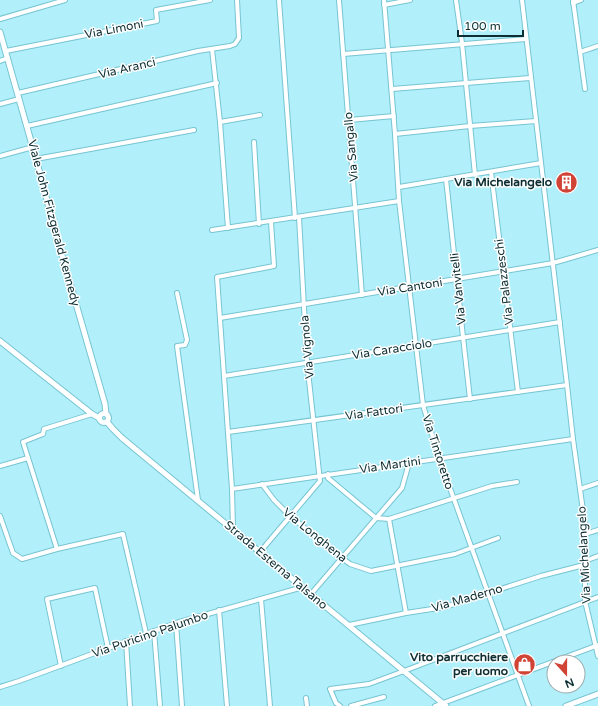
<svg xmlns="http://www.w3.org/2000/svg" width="598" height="706" font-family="'Varela Round',sans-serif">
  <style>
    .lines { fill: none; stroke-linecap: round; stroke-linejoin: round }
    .minor-casing { stroke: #76c5d2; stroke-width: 6 }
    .tertiary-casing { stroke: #76c5d2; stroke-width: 7 }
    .minor { stroke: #fff; stroke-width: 4 }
    .tertiary { stroke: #fff; stroke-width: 5 }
    .labels { text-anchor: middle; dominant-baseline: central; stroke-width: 3; stroke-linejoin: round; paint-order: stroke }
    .street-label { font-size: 12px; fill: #0d2f34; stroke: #fff }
    .poi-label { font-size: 12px; font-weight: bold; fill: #0d2f34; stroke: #fff; text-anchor: end }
  </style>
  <rect width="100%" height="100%" fill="#b1effa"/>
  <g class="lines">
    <defs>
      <g id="minor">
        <polyline points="279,0 295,218"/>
        <polyline points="339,0 362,295"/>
        <polyline points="384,0 395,134 399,201 423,405 439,458 529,706"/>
        <polyline points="456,0 462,43 475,175"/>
        <polyline points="522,0 567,385 573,439 585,525 585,601 598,656"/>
        <polyline points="573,0 585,89"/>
        <polyline points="573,3 581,0"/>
        <polyline points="384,5 410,0"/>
        <polyline points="0,19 65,0"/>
        <polyline points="212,49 220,122 228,228"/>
        <polyline points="6,51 157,21 156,10 210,0"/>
        <polyline points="580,52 598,46"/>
        <polyline points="343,54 526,39"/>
        <polyline points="0,61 8,58"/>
        <polyline points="392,89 530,78"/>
        <polyline points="18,93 198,51 230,46 235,44 239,38 237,0"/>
        <polyline points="0,104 19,99"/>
        <polyline points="349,120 394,116"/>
        <polyline points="220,122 260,115"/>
        <polyline points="27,126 217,83"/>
        <polyline points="395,134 470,126 536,121"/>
        <polyline points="254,142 259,224"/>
        <polyline points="0,156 33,147"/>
        <polyline points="36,159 194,130"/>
        <polyline points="491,172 518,392"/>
        <polyline points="446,179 463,337 470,399"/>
        <polyline points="399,187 541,163"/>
        <polyline points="212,230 399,201"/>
        <polyline points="177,293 187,340 185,345 177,346 198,500"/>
        <polyline points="220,318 553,263 598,250"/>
        <polyline points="224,376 560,322"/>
        <polyline points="228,432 567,385"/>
        <polyline points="0,466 28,458"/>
        <polyline points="328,474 328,478 376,518 389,519 492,486 517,482"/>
        <polyline points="262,484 274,500 290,516 342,558 350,564 371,571 455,554 498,538"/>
        <polyline points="232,489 573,439"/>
        <polyline points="580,489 598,483"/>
        <polyline points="0,516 13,553 22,559 57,549 123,534 146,633"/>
        <polyline points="389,519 406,613"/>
        <polyline points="233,529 232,489 217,277 274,266 271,222"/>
        <polyline points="585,534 598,530"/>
        <polyline points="57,549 23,442 43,434 44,429 92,414"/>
        <polyline points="260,552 320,481 307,362 299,217"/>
        <polyline points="585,561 598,556"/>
        <polyline points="311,594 402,488 409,463"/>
        <polyline points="261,599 270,706"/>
        <polyline points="219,610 227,706"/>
        <polyline points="176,623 182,706"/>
        <polyline points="349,625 406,613 445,607 541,576 584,565"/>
        <polyline points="154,631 160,706"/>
        <polyline points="126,641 130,706"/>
        <polyline points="61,666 47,599 95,588 108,648"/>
        <polyline points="0,687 19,681 176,623 303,587"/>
        <polyline points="306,698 307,706"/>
        <polyline points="340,706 336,703 330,689 369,684 404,671 598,597"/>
        <polyline points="351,706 384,697"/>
        <polyline points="435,706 598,645"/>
      </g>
      <g id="tertiary">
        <polyline points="0,32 36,159 57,238 105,404 106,414"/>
        <polyline points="0,341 92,414 99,418"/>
        <circle cx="104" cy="418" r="4.5"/>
        <polyline points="107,422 113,429 122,438 446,706"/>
        <polyline points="566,706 598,694"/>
      </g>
    </defs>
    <use href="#minor" class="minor-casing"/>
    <use href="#tertiary" class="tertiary-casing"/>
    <use href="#minor" class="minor"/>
    <use href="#tertiary" class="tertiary"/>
  </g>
  <defs>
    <symbol id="building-disc" viewBox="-11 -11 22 22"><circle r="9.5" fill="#d04335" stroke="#fff"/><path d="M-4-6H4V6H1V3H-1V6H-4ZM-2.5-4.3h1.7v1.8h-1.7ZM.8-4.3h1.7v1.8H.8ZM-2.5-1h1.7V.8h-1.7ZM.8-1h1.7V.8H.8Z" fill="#fff"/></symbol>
    <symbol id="shop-disc" viewBox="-11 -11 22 22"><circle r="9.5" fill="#d04335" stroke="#fff"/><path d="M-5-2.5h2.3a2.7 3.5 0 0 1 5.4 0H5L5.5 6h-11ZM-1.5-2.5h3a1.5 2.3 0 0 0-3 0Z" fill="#fff"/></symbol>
  </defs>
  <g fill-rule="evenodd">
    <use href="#building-disc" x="554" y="170" width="25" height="25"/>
    <use href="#shop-disc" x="512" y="652" width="25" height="25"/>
  </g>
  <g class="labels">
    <g class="street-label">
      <text transform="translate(114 29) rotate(-11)">Via Limoni</text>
      <text transform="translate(127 68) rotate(-13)">Via Aranci</text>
      <text transform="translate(351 147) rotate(-95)">Via Sangallo</text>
      <text transform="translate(54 223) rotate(75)">Viale John Fitzgerald Kennedy</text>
      <text transform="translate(504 282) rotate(-97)">Via Palazzeschi</text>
      <text transform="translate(410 287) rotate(-9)">Via Cantoni</text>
      <text transform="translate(458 289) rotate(-96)">Via Vanvitelli</text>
      <text transform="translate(307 347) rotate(-95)">Via Vignola</text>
      <text transform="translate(392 349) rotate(-9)">Via Caracciolo</text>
      <text transform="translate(374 412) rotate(-8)">Via Fattori</text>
      <text transform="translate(438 452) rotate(72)">Via Tintoretto</text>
      <text transform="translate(390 465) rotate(-8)">Via Martini</text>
      <text transform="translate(315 535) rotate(39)">Via Longhena</text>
      <text transform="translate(584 555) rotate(-93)">Via Michelangelo</text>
      <text transform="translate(276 565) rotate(40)">Strada Esterna Talsano</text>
      <text transform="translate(467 598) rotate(-16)">Via Maderno</text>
      <text transform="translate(150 634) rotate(-19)">Via Puricino Palumbo</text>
    </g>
    <g class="poi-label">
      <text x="552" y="182">Via Michelangelo</text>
      <text x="508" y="657">Vito parrucchiere<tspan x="508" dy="14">per uomo</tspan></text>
    </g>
  </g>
  <g transform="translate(566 674) rotate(159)"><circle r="19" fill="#ffffff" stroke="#9eacae"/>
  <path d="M0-3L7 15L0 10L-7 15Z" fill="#d04335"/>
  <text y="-6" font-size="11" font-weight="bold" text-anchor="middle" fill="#0d2f34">N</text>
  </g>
  <path d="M458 30v6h65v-6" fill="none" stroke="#0d2f34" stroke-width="2"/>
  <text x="464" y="30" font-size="12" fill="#0d2f34" stroke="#ffffff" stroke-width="3" paint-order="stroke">100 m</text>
</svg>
